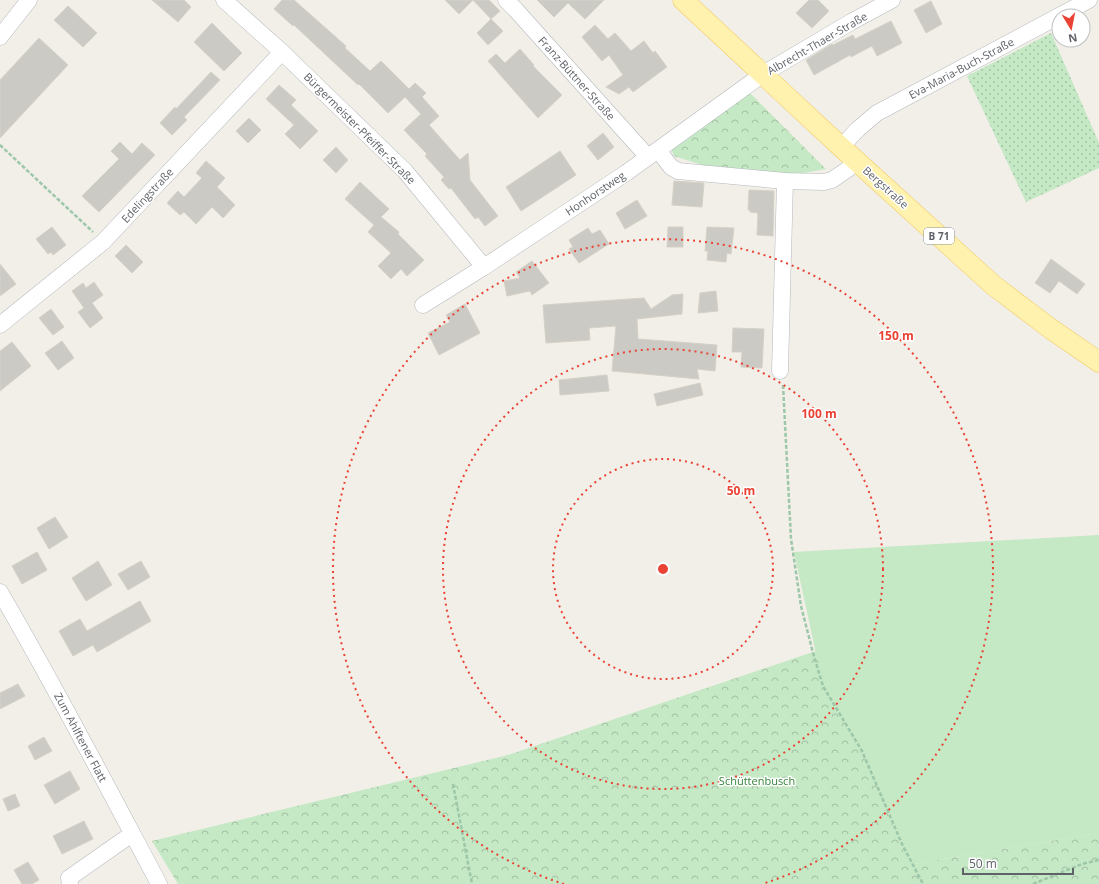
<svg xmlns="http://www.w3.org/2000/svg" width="1099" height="884" font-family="'Open Sans',sans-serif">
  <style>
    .grass { fill: #c5e8c5 }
    .forest { fill: url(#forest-crowns) }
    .garden { fill: url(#garden-dots) }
    .building { fill: #cccac5; stroke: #d6d1c6 }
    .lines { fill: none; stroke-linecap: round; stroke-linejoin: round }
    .minor-casing { stroke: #b5b8bc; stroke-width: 17 }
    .major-casing { stroke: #f2c960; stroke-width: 21 }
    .path { stroke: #9cc7a9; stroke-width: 2.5; stroke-dasharray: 4 2; stroke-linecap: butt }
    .minor { stroke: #fff; stroke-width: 16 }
    .major { stroke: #fff2af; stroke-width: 20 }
    .ring { fill: none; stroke: #ea4335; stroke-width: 2; stroke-dasharray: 2 4 }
    .labels { text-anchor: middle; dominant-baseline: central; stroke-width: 3; stroke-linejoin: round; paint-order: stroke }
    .shield { fill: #fff; stroke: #8f9295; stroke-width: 1 }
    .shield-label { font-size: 10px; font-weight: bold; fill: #5f6368 }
    .street-label { font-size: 11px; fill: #5f6368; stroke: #fff }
    .park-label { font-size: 11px; fill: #348238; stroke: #fff }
    .centre { fill: #ea4335; stroke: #fff; stroke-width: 2 }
    .ring-label { font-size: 12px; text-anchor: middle; font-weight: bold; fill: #ea4335; stroke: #fff; stroke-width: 3; stroke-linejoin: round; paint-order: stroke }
  </style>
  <defs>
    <pattern id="forest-crowns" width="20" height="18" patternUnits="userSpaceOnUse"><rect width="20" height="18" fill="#c5e8c5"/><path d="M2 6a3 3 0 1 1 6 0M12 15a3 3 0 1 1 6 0" fill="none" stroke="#a3c0a4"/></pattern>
    <pattern id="garden-dots" width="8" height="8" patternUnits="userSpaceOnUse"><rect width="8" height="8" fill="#c5e8c5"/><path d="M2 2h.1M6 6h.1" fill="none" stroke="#a3c0a4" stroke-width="1.8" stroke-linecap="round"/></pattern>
  </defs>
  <rect width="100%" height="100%" fill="#f1efe8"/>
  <polygon class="grass" points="1099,535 1099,833 913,864 902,844 862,751 823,686 794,552"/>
  <g class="forest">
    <polygon points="750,93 826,169 787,176 721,171 674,156 671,148"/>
    <polygon points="816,651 823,686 862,751 902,844 913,864 1099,833 1099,884 178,884 152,841 508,755"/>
  </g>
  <polygon class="garden" points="1051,33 1099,143 1099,168 1026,202 967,76"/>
  <g class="building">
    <polygon points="152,0 184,0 191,7 178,22"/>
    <polygon points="282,0 294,0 346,46 345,48 370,71 381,61 409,89 415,83 426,93 422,97 439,116 429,125 460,160 468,153 470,180 498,216 485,226 478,217 475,219 451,188 449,189 441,180 444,177 425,156 427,154 404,130 421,114 405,97 388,113 359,84 358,85 294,25 293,26 274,9"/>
    <polygon points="445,0 473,0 459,14"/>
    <polygon points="473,0 489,0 500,11 491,19"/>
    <polygon points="537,0 604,0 585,19 568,3 554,17"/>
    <polygon points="809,0 818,0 829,11 812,28 796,13"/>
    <polygon points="931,1 942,24 926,33 914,10"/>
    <polygon points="68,6 97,33 83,47 54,20"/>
    <polygon points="491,19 503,31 488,45 477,33"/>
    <polygon points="891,21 902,43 877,56 872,46 851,57 850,55 814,75 806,60 832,44 833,45 853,35 855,39"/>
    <polygon points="212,23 242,53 224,71 194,42"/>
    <polygon points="595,25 608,39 615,33 631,51 644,41 653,53 655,51 667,67 633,92 629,87 619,94 606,87 623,75 609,55 602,61 582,37"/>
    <polygon points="39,38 68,65 0,138 0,80"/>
    <polygon points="520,49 534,65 533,66 562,95 538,118 488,61 496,54 505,63"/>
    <polygon points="211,72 220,80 184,117 187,120 172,135 160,123 175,107 176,109"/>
    <polygon points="279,85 296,100 291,105 318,131 300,149 285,134 294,125 266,99"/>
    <polygon points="249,118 261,130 248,143 236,131"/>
    <polygon points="603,133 614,147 598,160 587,146"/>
    <polygon points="120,142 132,154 142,143 155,155 99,212 82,196 119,159 111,151"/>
    <polygon points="336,147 348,160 336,173 323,160"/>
    <polygon points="560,151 576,175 521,211 506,187"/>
    <polygon points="206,161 225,178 217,187 235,205 223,218 212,207 196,224 184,212 180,215 167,203 178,191 184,197 202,178 196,173"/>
    <polygon points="674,181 704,183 702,207 672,205"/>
    <polygon points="360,182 389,209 381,217 399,232 398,234 424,260 407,276 401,269 391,279 378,266 391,253 368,232 374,225 345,199"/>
    <polygon points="749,190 774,191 773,236 757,235 758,213 750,212 750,210 748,210"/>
    <polygon points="637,200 647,216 625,229 616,213"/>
    <polygon points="52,227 66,245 53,255 51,252 48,254 36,239"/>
    <polygon points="668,227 683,227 683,247 667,247"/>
    <polygon points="707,227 734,228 731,254 727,253 726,262 707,260 708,251 705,251"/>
    <polygon points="588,228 592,234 600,230 609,244 579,263 569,249 573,247 569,240"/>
    <polygon points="126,245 143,262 132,273 115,256"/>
    <polygon points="1051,259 1085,284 1077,294 1059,281 1050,293 1035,283"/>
    <polygon points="532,261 549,283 532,295 530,291 507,296 504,281 520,278 516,272"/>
    <polygon points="0,264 16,284 0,296"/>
    <polygon points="94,282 103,295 92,303 103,318 90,328 78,312 84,308 72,291 83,283 86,288"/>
    <polygon points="716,291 718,311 698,313 700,293"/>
    <polygon points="683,294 682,314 637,319 638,339 717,345 715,371 697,369 699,379 612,371 616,326 589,328 590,340 546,343 543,305 644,298 651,309 672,295"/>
    <polygon points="465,304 480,333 439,355 428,333 450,322 446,315"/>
    <polygon points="51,309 64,327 53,335 39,318"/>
    <polygon points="733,328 764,329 762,368 741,367 742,352 732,352"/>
    <polygon points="62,341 74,358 58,370 45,353"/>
    <polygon points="12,342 31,366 0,391 0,351"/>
    <polygon points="607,375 609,391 560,395 559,380"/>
    <polygon points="700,383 703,395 657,406 654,394"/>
    <polygon points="55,517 68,537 49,549 37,528"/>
    <polygon points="37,552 47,570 22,584 12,566"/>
    <polygon points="98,561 112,585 86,601 72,578"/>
    <polygon points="141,561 150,577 128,590 118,574"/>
    <polygon points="140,601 151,621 97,652 93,645 73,656 59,631 80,619 87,631"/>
    <polygon points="18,684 25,696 0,709 0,693"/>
    <polygon points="44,737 52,751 35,760 28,746"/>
    <polygon points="70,771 80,789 55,804 44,785"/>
    <polygon points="15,794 20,806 8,811 3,799"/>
    <polygon points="84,821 93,839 62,854 53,836"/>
    <polygon points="28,862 39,880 32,884 22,884 14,870"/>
  </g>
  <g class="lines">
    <defs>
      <g id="minor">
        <polyline points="224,0 282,52 405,171 484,267"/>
        <polyline points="506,0 515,9 648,157"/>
        <polyline points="0,37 29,0"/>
        <polyline points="841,147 858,129 877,113 1089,0"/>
        <polyline points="658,150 671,167 678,171 785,181 824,182 832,180 848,169 856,160"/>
        <polyline points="423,305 484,267 626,173 763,74 851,22 892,0"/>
        <polyline points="0,325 103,242 282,52"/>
        <polyline points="780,371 785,181"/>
        <path d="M0,592C56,688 107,786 159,884"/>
        <polyline points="70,884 69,878 132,834"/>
      </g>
      <polyline id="major" points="683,0 841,147 993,285 1051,329 1099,362"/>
    </defs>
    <use href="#minor" class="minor-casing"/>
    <use href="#major" class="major-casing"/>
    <g class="path">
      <polyline points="0,145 93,232"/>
      <polyline points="783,385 791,539 801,606 813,653 823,686 862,751 902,844 923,884"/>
      <polyline points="453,784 472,884"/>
      <polyline points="1033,884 1082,864 1099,860"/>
    </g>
    <use href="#minor" class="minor"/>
    <use href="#major" class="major"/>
  </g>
  <g class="ring">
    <circle cx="663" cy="569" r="110"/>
    <circle cx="663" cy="569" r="220"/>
    <path d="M564 884A330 330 0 1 1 762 884"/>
  </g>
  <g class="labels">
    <rect class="shield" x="924" y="228" width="30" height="16" rx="3"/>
    <g class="shield-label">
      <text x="939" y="236">B 71</text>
    </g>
    <g class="street-label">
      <text transform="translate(817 43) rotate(-30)">Albrecht-Thaer-Straße</text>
      <text transform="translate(961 68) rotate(-28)">Eva-Maria-Buch-Straße</text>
      <text transform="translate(577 78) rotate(48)">Franz-Büttner-Straße</text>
      <text transform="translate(360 128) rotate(45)">Bürgermeister-Pfeiffer-Straße</text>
      <text transform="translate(886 187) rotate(42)">Bergstraße</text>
      <text transform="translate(595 193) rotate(-34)">Honhorstweg</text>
      <text transform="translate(147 195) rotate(-47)">Edelingstraße</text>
      <text transform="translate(81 737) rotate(62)">Zum Ahlftener Flatt</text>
    </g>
    <g class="park-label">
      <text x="757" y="780">Schüttenbusch</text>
    </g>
  </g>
  <circle cx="663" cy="569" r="6" class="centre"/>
  <g class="ring-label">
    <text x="896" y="340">150 m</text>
    <text x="819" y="418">100 m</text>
    <text x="741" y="495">50 m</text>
  </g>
  <g transform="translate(1071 28) rotate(170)"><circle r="19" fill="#ffffff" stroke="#bfc1c3"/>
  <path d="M0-3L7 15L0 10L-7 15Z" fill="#ea4335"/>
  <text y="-6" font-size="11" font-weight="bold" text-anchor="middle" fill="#5f6368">N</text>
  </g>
  <path d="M963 868v6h110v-6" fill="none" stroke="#5f6368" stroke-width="2"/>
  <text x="969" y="868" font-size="12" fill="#5f6368" stroke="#ffffff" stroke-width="3" paint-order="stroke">50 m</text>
</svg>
